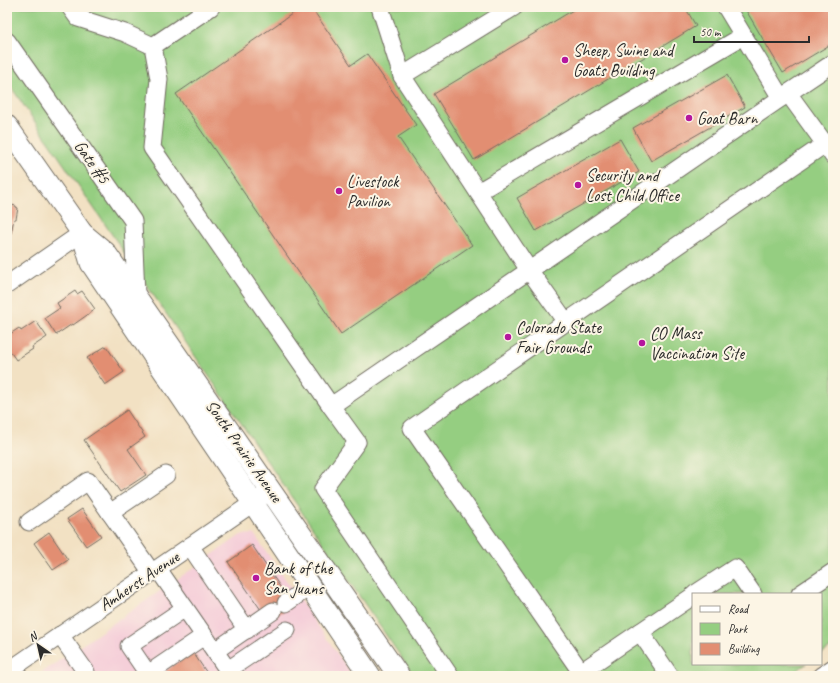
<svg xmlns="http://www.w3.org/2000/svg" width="840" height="683" font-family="Caveat,sans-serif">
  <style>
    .built { fill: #f5cfd9 }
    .green { fill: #95ce81; stroke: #607c56 }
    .building { fill: #e28e72 }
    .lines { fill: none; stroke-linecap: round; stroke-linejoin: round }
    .minor-casing { stroke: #716b60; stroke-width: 19 }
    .major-casing { stroke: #716b60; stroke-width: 23 }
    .minor { stroke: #fff; stroke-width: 17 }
    .major { stroke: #fff; stroke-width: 21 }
    .poi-dot { fill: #b5179e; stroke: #fcf5e5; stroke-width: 1.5 }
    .labels { text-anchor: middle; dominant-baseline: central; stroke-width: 4; stroke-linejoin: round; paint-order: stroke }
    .poi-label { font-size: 17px; fill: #2b2b2b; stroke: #fcf5e5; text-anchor: start }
    .street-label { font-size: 17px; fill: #2b2b2b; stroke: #fcf5e5 }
  </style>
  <rect width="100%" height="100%" fill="#fcf5e5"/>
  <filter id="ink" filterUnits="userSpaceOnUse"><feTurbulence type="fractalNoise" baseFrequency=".025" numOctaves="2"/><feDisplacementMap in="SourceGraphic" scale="8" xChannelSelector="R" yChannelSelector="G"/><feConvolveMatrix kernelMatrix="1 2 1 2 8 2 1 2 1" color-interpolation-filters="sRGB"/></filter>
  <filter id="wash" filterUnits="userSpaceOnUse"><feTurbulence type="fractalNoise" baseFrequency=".012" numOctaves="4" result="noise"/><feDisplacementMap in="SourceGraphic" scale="16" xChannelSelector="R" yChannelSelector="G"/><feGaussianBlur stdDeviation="0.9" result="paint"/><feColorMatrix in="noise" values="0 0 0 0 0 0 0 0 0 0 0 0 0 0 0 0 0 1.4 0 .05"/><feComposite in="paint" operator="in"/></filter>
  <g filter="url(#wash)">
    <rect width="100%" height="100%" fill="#f2e1c3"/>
    <polygon class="built" points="254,534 353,676 37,676 241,535"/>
    <polygon class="green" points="7,7 833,7 833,646 821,654 821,594 693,594 693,664 806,664 789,676 414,676 7,81"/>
    <g id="blocks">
      <g class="building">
        <polygon points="302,7 311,7 351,65 367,54 416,125 398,137 472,245 341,334 176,94"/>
        <polygon points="578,7 685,7 696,26 474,160 434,94"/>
        <polygon points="744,7 833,7 833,43 783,73"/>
        <polygon points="727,75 745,107 651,161 633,128"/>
        <polygon points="620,139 639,172 536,231 517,198"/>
        <polygon points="7,204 16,206 16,207 18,208 16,219 14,219 11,233 7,233"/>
        <polygon points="75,291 77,294 82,291 95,309 90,312 90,313 73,325 72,324 56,335 45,318 60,308 57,303"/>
        <polygon points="36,321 47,337 32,347 33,349 16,360 7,347 7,336 19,328 21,331"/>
        <polygon points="106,346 124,372 105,385 87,358"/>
        <polygon points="127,410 145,437 128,449 146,475 120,492 84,440"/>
        <polygon points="82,509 101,536 86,546 67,519"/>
        <polygon points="49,532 68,560 53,570 34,543"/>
        <polygon points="252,545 285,594 290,607 277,615 261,610 228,562"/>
        <polygon points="192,651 209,676 159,676"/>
      </g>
    </g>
  </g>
  <g filter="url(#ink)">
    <use href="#blocks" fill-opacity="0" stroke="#716b60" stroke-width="1"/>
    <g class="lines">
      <defs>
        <g id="minor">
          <polyline points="70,7 78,18 125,33 153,46"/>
          <polyline points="380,7 402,76 529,270 566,322"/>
          <polyline points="726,7 781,98"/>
          <polyline points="7,41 133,221 136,296"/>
          <polyline points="153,46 159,79 152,148 331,406 781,98 833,63"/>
          <polyline points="153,46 211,7"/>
          <polyline points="402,76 514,7"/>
          <polyline points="788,93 825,144"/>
          <polyline points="478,192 743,36"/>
          <polyline points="7,285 82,233"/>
          <polyline points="331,406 357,442 323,489 450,676"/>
          <polyline points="110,513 166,475"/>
          <polyline points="29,522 88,481 152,573"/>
          <polyline points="190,546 247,630"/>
          <polyline points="158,569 232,676"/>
          <polyline points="695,594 735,568 753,594"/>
          <polyline points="800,594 833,572"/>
          <polyline points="693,596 581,672 412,428 825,144 833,156"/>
          <polyline points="286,603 309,587"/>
          <polyline points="185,608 129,646 148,674 204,636"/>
          <polyline points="640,632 670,676"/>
          <polyline points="60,635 86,672 81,676"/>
          <polyline points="215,651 273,611"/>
          <polyline points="228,670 287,630"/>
          <polyline points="7,672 263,496"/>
          <polyline points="821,676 833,668"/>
        </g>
        <g id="major">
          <polyline points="7,126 82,233 105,252 399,676"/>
          <polyline points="82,233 91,263 370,676"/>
        </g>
      </defs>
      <use href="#minor" class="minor-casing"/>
      <use href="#major" class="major-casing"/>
      <use href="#minor" class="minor"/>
      <use href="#major" class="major"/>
    </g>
  </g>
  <g class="poi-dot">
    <circle cx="565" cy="60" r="4"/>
    <circle cx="689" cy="118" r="4"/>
    <circle cx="578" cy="185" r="4"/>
    <circle cx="339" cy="191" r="4"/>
    <circle cx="508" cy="337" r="4"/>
    <circle cx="642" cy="343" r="4"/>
    <circle cx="256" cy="578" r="4"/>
  </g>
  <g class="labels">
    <g class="poi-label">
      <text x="573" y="50">Sheep, Swine and<tspan x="573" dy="20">Goats Building</tspan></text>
      <text x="697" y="118">Goat Barn</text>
      <text x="586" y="175">Security and<tspan x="586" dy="20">Lost Child Office</tspan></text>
      <text x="347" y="181">Livestock<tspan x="347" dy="20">Pavilion</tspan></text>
      <text x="516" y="327">Colorado State<tspan x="516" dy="20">Fair Grounds</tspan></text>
      <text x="650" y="333">CO Mass<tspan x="650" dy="20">Vaccination Site</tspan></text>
      <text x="264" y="568">Bank of the<tspan x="264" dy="20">San Juans</tspan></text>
    </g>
    <g class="street-label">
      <text transform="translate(92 162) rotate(55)">Gate #5</text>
      <text transform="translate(244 451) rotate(55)">South Prairie Avenue</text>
      <text transform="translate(139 581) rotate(-34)">Amherst Avenue</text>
    </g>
  </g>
  <rect width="840" height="683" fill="none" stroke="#fcf5e5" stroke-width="24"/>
  <rect x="692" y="593" width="130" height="72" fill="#fcf5e5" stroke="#a8a49b"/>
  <rect x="700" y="606" width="20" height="6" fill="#ffffff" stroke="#a8a49b"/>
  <text x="728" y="613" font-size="12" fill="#2b2b2b">Road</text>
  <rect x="700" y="623" width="20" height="12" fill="#95ce81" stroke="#a8a49b"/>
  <text x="728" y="633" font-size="12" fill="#2b2b2b">Park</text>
  <rect x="700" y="643" width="20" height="12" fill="#e28e72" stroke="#a8a49b"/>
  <text x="728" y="653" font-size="12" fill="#2b2b2b">Building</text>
  <g transform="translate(38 645) rotate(326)" stroke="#fcf5e5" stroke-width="3" paint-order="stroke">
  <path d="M0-3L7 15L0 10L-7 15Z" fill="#2b2b2b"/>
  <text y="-6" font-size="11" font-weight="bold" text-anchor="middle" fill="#2b2b2b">N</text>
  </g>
  <path d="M694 36v6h115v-6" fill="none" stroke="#2b2b2b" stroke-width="2"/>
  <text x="700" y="36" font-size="12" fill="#2b2b2b" stroke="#fcf5e5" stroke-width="3" paint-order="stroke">50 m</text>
</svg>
